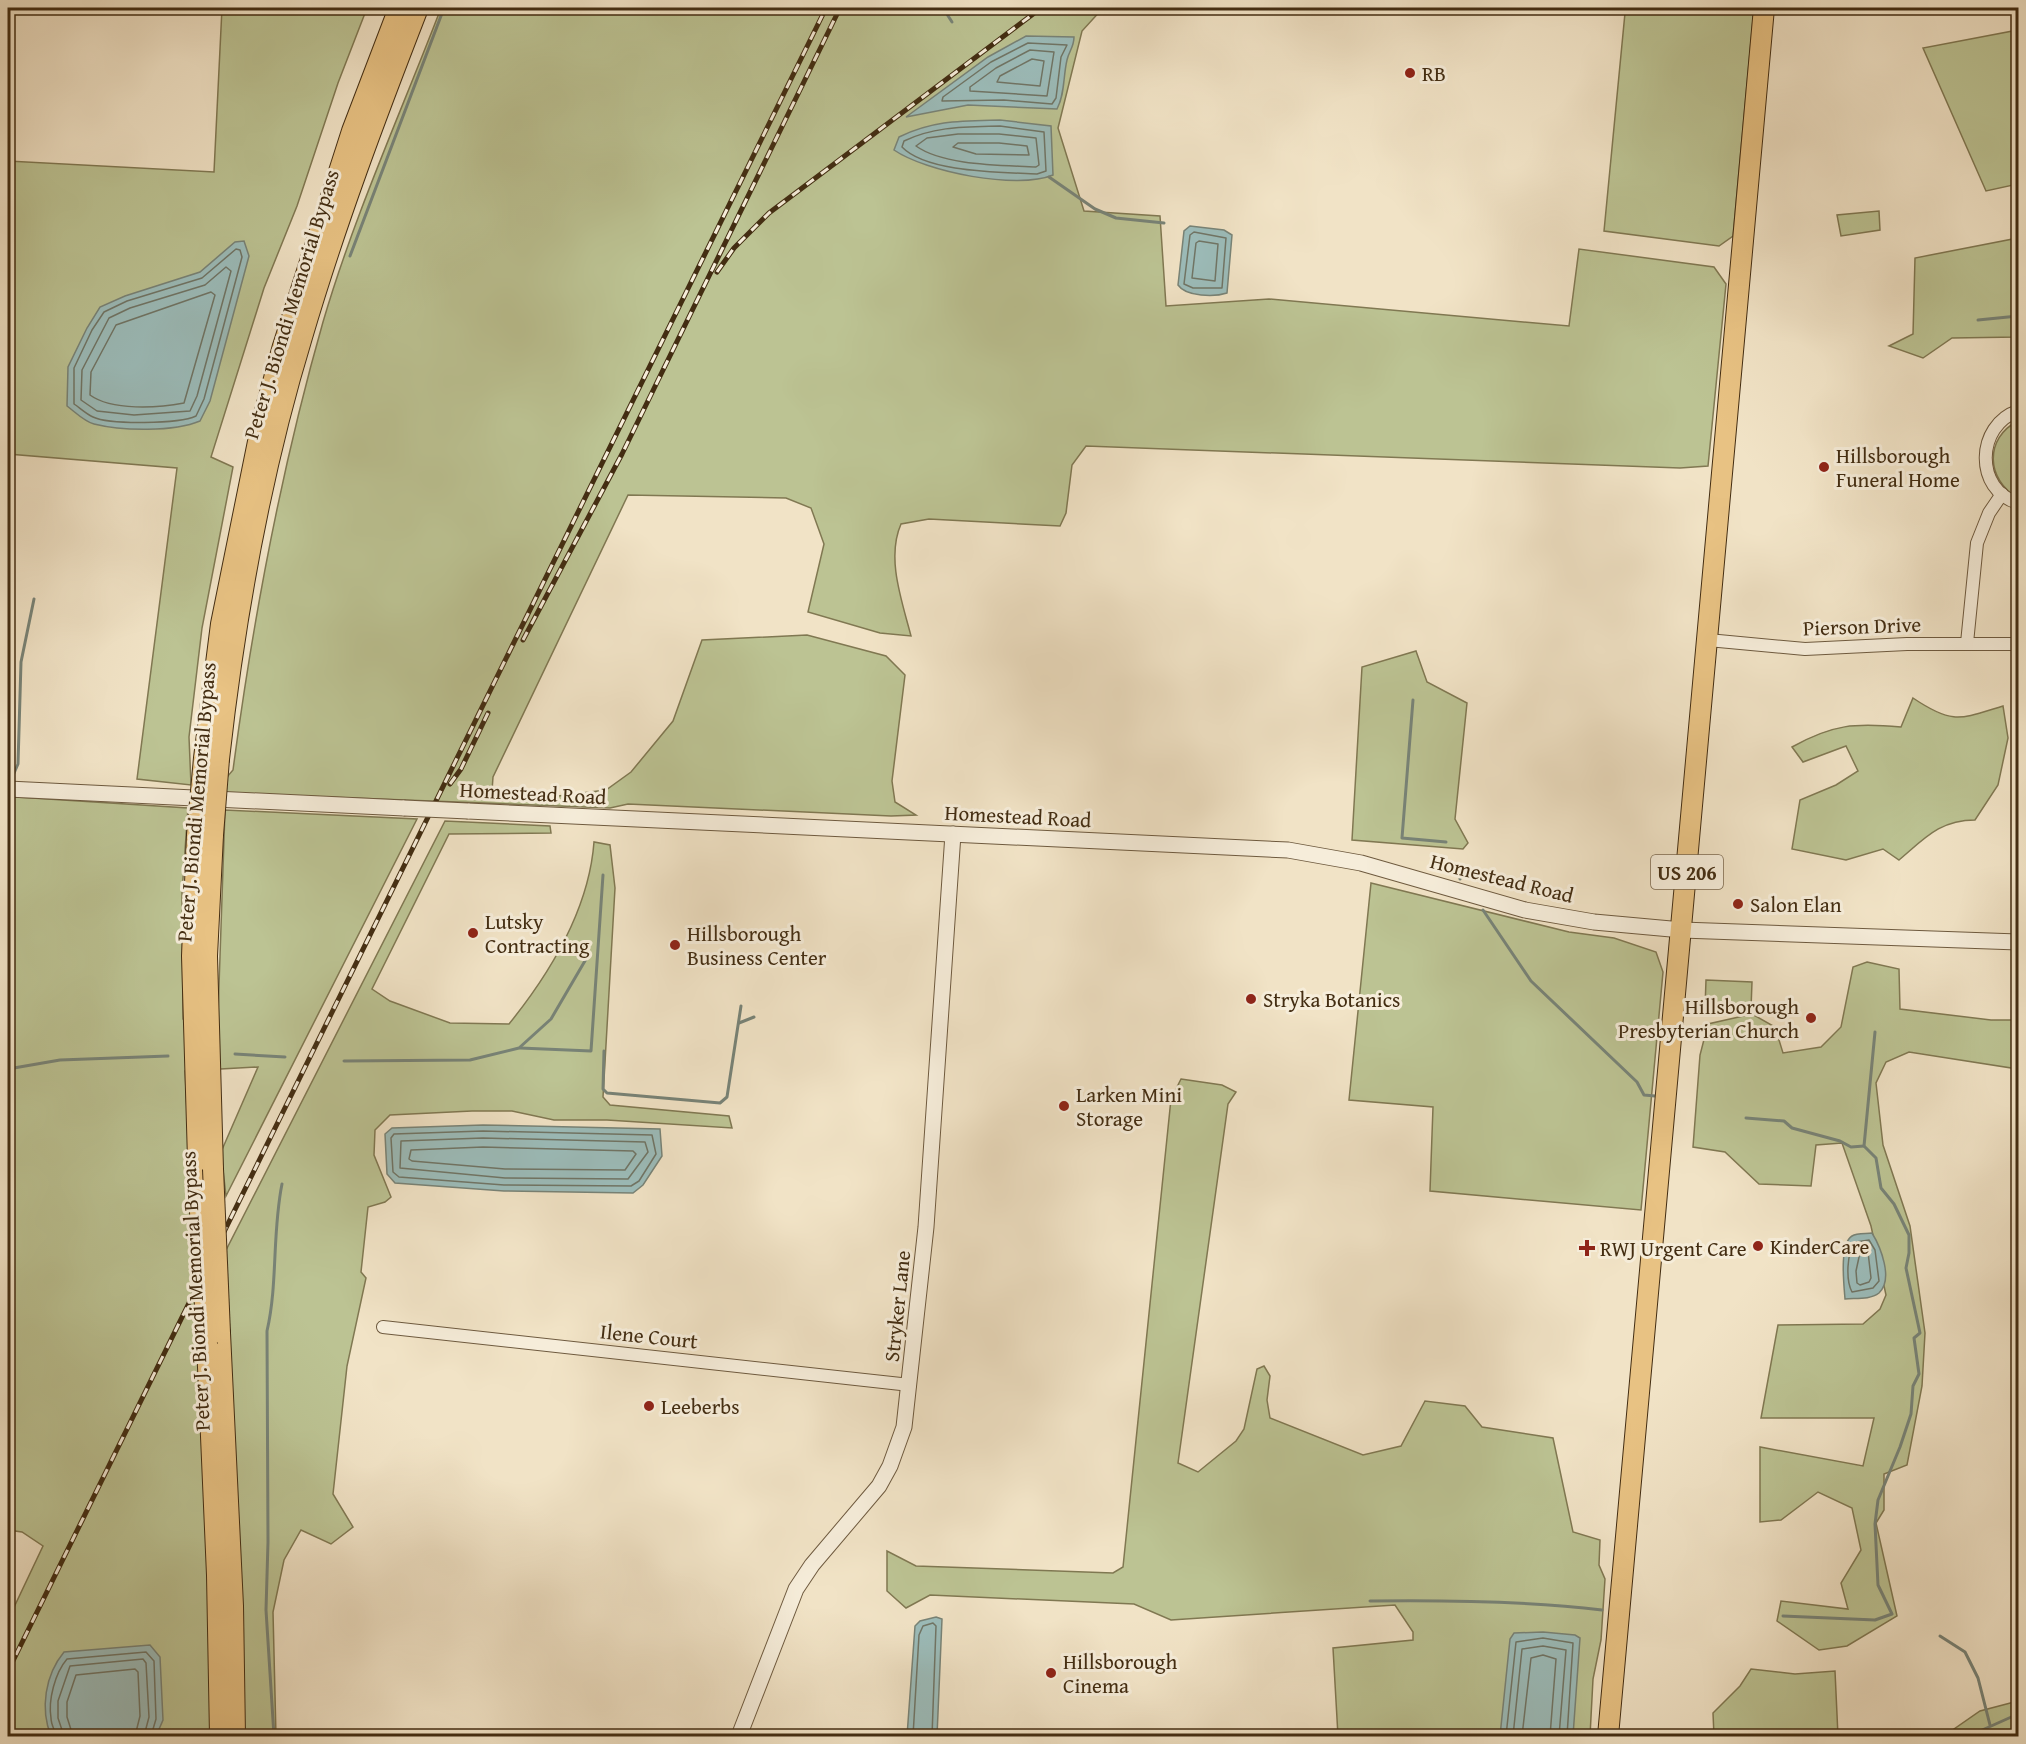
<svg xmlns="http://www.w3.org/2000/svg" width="2026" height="1744" font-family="'Gentium Book Plus',serif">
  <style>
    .green { fill: #bcc393; stroke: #807852; stroke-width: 1.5 }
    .water { fill: #9cbdbb; stroke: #788377; stroke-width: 1.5 }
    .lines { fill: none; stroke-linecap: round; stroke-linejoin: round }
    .shore { stroke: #707566; stroke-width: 1.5 }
    .stream { stroke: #788377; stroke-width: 3 }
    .minor-casing { stroke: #6e5a3f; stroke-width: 14 }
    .tertiary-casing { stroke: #6e5a3f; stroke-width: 17 }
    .primary-casing { stroke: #432d12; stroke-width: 22 }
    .trunk-casing { stroke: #432d12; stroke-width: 22 }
    .minor { stroke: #f6edda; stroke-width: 12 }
    .tertiary { stroke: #f6edda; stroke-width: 15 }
    .primary { stroke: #e8c283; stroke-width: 20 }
    .trunk { stroke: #e8c283; stroke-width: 20 }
    .rail-casing { stroke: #432d12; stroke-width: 5 }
    .rail { stroke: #f6edda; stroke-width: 3; stroke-dasharray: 9; stroke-linecap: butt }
    .tertiary-bridge-casing { stroke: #6e5a3f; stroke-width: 17; stroke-linecap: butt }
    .trunk-bridge-casing { stroke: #432d12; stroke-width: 22; stroke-linecap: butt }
    .tertiary-bridge { stroke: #f6edda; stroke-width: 15 }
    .trunk-bridge { stroke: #e8c283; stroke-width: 20 }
    .poi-dot { fill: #8f2418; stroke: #f6edda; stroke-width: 2 }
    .labels { text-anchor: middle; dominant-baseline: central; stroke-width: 6; stroke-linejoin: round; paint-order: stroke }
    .shield { fill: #f6edda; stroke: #79674e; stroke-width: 1.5 }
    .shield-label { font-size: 20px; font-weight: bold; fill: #432d12 }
    .poi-label { font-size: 21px; fill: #432d12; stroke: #f6edda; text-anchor: start }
    .street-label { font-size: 21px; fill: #432d12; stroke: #f6edda }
  </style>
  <rect width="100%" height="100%" fill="#f1e3c6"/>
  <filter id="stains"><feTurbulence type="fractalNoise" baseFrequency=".00333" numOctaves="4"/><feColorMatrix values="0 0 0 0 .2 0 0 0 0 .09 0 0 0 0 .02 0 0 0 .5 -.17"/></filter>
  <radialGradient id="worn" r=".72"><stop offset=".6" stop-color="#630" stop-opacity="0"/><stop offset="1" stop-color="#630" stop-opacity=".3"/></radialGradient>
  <g class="green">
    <polygon points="222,8 367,8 338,83 297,206 264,288 211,457 233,467 202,628 189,737 191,785 137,779 177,468 8,454 8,161 214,172"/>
    <path d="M441,8H1103L1082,31L1058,128L1084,211L1160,216L1166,306L1269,299L1569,326L1579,249L1714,267L1726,284L1708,466L1680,468L1086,446L1072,465L1066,513L1060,526L929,519L901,524C886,558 902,601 911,636L880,633L808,612L824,544L811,508L786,498L628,495L493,777L492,791L558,796L606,790L631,772L673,721L702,640L807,635L886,656L905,675L892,781L895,802L916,815L891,816L628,804L610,808C481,804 353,797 225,793L227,777L233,770C253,619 281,469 323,322C354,216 402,110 441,8Z"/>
    <polygon points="1637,8 1754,8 1733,236 1719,246 1604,231 1625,13 1637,11"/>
    <polygon points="2018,30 2018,184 1986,191 1923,48"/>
    <polygon points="1879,211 1880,230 1841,236 1837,215"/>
    <polygon points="2018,238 2018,337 1952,338 1923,358 1889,346 1913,334 1915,258"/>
    <path d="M2018,421V498C1986,480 1984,438 2018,421Z"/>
    <polygon points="1416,651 1427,682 1467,703 1455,819 1468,843 1463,849 1352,840 1362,667"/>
    <path d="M1913,698C1953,725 1960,719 2003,706L2008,738L1998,785L1975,820C1940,820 1925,838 1899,860L1883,849L1846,860L1792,849L1800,800L1836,785L1858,771L1846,746L1803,762L1792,747C1833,724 1855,723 1901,727Z"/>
    <path d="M16,797L188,808L182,893L183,1019L218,1015L225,810L417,819L226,1196L221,1152L258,1067L185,1071L197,1307L445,821L550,826L551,833L449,834L372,989L390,1001L450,1023L509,1024C551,972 589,909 594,842L610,845L615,888L603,1097L610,1105L729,1116L732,1128L607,1120H554L512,1111H472L390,1115L375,1130L374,1155L391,1197L385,1202L368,1207L361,1272L366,1278L347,1366L333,1494L353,1527L331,1544L301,1530L284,1560L273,1612L276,1736H8V1620L43,1546L22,1532L8,1530V799Z"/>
    <polygon points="1371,883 1569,932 1614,938 1656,952 1663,972 1641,1210 1430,1191 1433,1107 1349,1100"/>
    <polygon points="1867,962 1899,969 1900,1009 1991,1020 2018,1020 2018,1069 1909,1052 1886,1062 1876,1083 1883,1145 1910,1226 1925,1333 1922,1386 1907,1465 1884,1474 1884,1510 1876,1523 1897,1616 1847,1646 1819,1650 1777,1621 1781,1601 1848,1609 1841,1583 1861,1550 1852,1508 1818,1492 1781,1520 1760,1522 1760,1447 1863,1466 1874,1418 1761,1418 1778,1325 1863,1324 1880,1309 1886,1295 1871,1226 1842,1143 1816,1145 1811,1186 1759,1184 1725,1152 1693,1147 1700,1055 1708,1024 1752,1014 1775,1027 1783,1053 1821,1047 1841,1027 1853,967"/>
    <polygon points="1706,980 1752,982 1751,1009 1705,1008"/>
    <polygon points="1181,1079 1222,1085 1236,1092 1228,1104 1178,1463 1198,1472 1236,1441 1244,1429 1257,1369 1264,1366 1270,1376 1267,1400 1270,1418 1363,1455 1401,1446 1425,1401 1465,1406 1482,1427 1553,1438 1573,1532 1600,1540 1599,1565 1605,1579 1601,1640 1593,1679 1590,1736 1338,1736 1333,1648 1413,1640 1413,1632 1395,1605 1171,1620 1134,1604 930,1595 906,1608 887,1591 887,1551 916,1566 1113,1573 1123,1567 1171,1099"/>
    <polygon points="1751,1669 1795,1674 1835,1671 1838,1736 1714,1736 1713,1713 1740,1686"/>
    <polygon points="2018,1701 2018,1736 1944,1736 1980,1711"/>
  </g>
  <g class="water">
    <path d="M1026,36L1074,37C1074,47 1069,51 1067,60C1063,77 1065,94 1057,109L968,105L906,117L988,57Z"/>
    <path d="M1000,120L1051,126L1053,175C1017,190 926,172 894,150L899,137C934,120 962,121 1000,120Z"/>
    <path d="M1190,226L1224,230L1232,235L1227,293C1215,297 1186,297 1178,285L1184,231Z"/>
    <path d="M244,241L249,256L210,401L200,421C174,432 122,431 94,424C85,422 75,412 67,406L68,367L87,328L100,307L125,296L200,272L235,242Z"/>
    <polygon points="483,1125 660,1129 662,1156 643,1185 633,1193 504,1191 395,1183 387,1174 385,1134 392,1128"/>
    <path d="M1872,1233C1880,1246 1894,1279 1879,1293C1870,1300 1856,1298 1845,1299C1844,1285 1839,1244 1852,1236C1857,1233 1867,1234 1872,1233Z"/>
    <polygon points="936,1617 942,1619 937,1736 907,1736 915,1626 920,1621"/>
    <polygon points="1543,1632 1575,1635 1580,1638 1573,1736 1500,1736 1510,1639 1514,1633"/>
    <path d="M150,1645L160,1657L163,1720L156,1736H51C40,1709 45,1675 64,1652Z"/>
  </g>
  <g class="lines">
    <g class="shore">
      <polygon points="1028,43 1067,45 1061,57 1056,98 1052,104 1004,100 942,101 943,97 991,62"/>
      <polygon points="1030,50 1054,52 1047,96 970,91 970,87 996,68"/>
      <polygon points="1032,59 1044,61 1040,86 997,82 1000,76"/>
      <path d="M1000,126L1044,132L1046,171L1037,174C1002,172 927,173 902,147L904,141C935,126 966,127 1000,126Z"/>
      <path d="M958,134H999L1036,138L1039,165L1036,167C1002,165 944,166 916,146L927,138Z"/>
      <polygon points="999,143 1027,146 1029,155 976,154 953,147 958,143"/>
      <polygon points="1194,232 1226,238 1222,288 1193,288 1184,284 1190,235"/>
      <polygon points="1199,241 1218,244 1215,281 1192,278 1196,243"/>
      <path d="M236,249L240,250L242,257L204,399L196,416C179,424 110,425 93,417C86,414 80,408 74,404V368L92,330L104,312L127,301L202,278Z"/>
      <polygon points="226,267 231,271 197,396 190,411 134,415 97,411 81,400 82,370 109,318 130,308 205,285"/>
      <path d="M211,292L215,295L184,403C158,408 112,411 90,395L91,372L116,325Z"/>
      <polygon points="483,1131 652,1135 656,1154 639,1181 631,1186 504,1185 399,1177 393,1172 391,1138 394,1134"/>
      <polygon points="483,1138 645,1142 648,1152 628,1179 505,1178 400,1168 401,1141"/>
      <polygon points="483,1147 633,1151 636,1154 625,1170 505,1169 412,1161 409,1159 411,1150"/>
      <path d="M1869,1240L1875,1250L1879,1281L1873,1288L1852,1292C1846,1281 1846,1252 1856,1242Z"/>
      <polygon points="1861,1248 1868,1252 1871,1278 1869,1282 1860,1285 1857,1283 1856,1271"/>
      <path d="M56,1736C55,1730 51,1725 51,1718C48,1700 55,1673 67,1659L146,1652L154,1661L156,1719L151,1736"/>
      <polyline points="64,1736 58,1718 58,1701 70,1666 143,1659 146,1663 149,1717 144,1736"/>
      <polyline points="73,1736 67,1717 67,1702 76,1675 135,1669 138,1672 140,1716 135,1736"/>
      <polyline points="913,1736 919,1635 923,1626 933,1623 936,1626 932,1736"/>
      <polyline points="1506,1736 1516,1642 1543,1638 1573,1643 1567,1736"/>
      <polyline points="1513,1736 1522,1649 1543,1646 1566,1650 1559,1736"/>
      <polyline points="1522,1736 1531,1658 1543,1655 1556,1659 1550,1736"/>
    </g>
    <g class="stream">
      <polyline points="943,8 952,22"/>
      <polyline points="1049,177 1095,209 1116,218 1164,223"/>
      <polyline points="350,256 444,8"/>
      <polyline points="1978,320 2018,316"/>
      <polyline points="1413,700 1402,838 1446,842"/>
      <polyline points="11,780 18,764 21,662 34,599"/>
      <polyline points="8,799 8,798"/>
      <polyline points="1460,879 1461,870"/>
      <polyline points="1483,910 1531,981 1637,1082 1644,1095 1655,1096"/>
      <polyline points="739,1023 754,1017"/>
      <polyline points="520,1048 591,1051 603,875"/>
      <polyline points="604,1051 603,1089 607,1093 720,1103 727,1097 741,1006"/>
      <polyline points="235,1054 285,1057"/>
      <polyline points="344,1061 470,1060 519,1048 551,1019 589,954"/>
      <polyline points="8,1069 60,1060 168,1056"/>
      <polyline points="1746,1118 1784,1121 1792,1128 1840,1141 1851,1147 1864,1146"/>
      <path d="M1370,1601C1446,1600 1527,1601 1602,1610"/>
      <polyline points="1783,1616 1875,1620 1892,1614 1878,1585 1875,1524 1878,1500 1900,1447 1911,1414 1913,1386 1919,1374 1914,1338 1920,1333 1906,1268 1909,1253 1909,1235 1894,1204 1881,1188 1876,1158 1864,1146 1875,1032"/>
      <polyline points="1940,1636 1965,1652 1978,1678 1990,1725"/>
      <path d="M274,1736L266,1610L268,1542L267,1331C278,1283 272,1233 282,1184"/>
      <polyline points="1956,1736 1980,1731 2018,1714"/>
    </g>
    <defs>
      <g id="minor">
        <path d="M2018,411C1976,425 1974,490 2018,503"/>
        <polyline points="1708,640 1805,649 1907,644 2018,644"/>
        <polyline points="1967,643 1977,543 1989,513 2002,494"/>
        <polyline points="383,1327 910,1385"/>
      </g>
      <g id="tertiary">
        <polyline points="8,789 404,808"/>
        <polyline points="468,811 1288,850 1361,863 1525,910 1594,922 1682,930 2018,942"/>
        <polyline points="739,1736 796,1589 812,1565 879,1486 890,1466 904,1427 926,1227 953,834"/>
      </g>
      <polyline id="primary" points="1608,1736 1764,8"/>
      <g id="trunk">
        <polyline points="204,758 221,624 262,422 283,346 352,131 399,8"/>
        <path d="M219,759C235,616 260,475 302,337C335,225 376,116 418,8"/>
        <polyline points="197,835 192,956 199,1193"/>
        <polyline points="213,835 207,956 213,1169"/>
        <polyline points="220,1333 233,1606 235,1736"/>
        <polyline points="207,1344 217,1575 220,1736"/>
      </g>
    </defs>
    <use href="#minor" class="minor-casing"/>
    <use href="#tertiary" class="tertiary-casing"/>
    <use href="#primary" class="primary-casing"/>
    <use href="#trunk" class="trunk-casing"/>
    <use href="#minor" class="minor"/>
    <use href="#tertiary" class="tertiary"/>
    <use href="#primary" class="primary"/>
    <use href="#trunk" class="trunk"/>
    <defs>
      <g id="rail">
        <polyline points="717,272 734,248 769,213 1041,8"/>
        <polyline points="523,640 622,454 840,8"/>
        <polyline points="450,784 461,769 488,713"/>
        <polyline points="8,1671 826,8"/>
      </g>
    </defs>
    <use href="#rail" class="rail-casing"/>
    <use href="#rail" class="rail"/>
    <defs>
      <polyline id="tertiary-bridge" points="404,808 468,811"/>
      <g id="trunk-bridge">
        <polyline points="197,835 204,758"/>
        <polyline points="213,835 219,759"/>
        <polyline points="213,1169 220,1333"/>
        <polyline points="199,1193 207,1344"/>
      </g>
    </defs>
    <use href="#tertiary-bridge" class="tertiary-bridge-casing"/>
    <use href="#trunk-bridge" class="trunk-bridge-casing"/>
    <use href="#tertiary-bridge" class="tertiary-bridge"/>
    <use href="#trunk-bridge" class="trunk-bridge"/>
  </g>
  <g class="poi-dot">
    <circle cx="1410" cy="73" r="6"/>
    <circle cx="1824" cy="467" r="6"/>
    <circle cx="1738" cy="904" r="6"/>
    <circle cx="473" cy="933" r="6"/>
    <circle cx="675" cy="945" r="6"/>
    <circle cx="1251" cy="999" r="6"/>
    <circle cx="1811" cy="1018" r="6"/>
    <circle cx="1064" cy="1106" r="6"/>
    <circle cx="1758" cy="1246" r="6"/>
    <path d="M1584 1239h6v6h6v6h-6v6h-6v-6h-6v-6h6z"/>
    <circle cx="649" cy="1406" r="6"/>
    <circle cx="1051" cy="1673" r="6"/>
  </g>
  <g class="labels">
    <rect class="shield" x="1651" y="855" width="72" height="34" rx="4.5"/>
    <g class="shield-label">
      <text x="1687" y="872">US 206</text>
    </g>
    <g class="poi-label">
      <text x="1422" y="73">RB</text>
      <text x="1836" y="455">Hillsborough<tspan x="1836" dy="24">Funeral Home</tspan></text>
      <text x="1750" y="904">Salon Elan</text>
      <text x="485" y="921">Lutsky<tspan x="485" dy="24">Contracting</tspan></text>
      <text x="687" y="933">Hillsborough<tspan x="687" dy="24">Business Center</tspan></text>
      <text x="1263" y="999">Stryka Botanics</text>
      <text x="1799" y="1006" text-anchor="end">Hillsborough<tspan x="1799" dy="24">Presbyterian Church</tspan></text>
      <text x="1076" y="1094">Larken Mini<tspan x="1076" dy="24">Storage</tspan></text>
      <text x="1770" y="1246">KinderCare</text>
      <text x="1600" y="1248">RWJ Urgent Care</text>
      <text x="661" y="1406">Leeberbs</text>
      <text x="1063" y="1661">Hillsborough<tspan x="1063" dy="24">Cinema</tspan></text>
    </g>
    <g class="street-label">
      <text transform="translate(291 304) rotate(-73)">Peter J. Biondi Memorial Bypass</text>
      <text transform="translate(1862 626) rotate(-2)">Pierson Drive</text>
      <text transform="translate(533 793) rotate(3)">Homestead Road</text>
      <text transform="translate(196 802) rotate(-85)">Peter J. Biondi Memorial Bypass</text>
      <text transform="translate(1018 816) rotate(3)">Homestead Road</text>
      <text transform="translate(1502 878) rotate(14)">Homestead Road</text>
      <text transform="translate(195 1291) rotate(-93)">Peter J. Biondi Memorial Bypass</text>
      <text transform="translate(897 1306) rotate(-84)">Stryker Lane</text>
      <text transform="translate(649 1336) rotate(6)">Ilene Court</text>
    </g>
  </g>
  <rect width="2026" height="1744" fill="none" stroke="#f1e3c6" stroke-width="30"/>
  <rect x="9" y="9" width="2008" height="1726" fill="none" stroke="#432d12" stroke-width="3"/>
  <rect x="15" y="15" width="1996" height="1714" fill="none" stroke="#432d12" stroke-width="1.5"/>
  <rect width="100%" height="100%" filter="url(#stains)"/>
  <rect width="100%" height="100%" fill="url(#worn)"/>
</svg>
